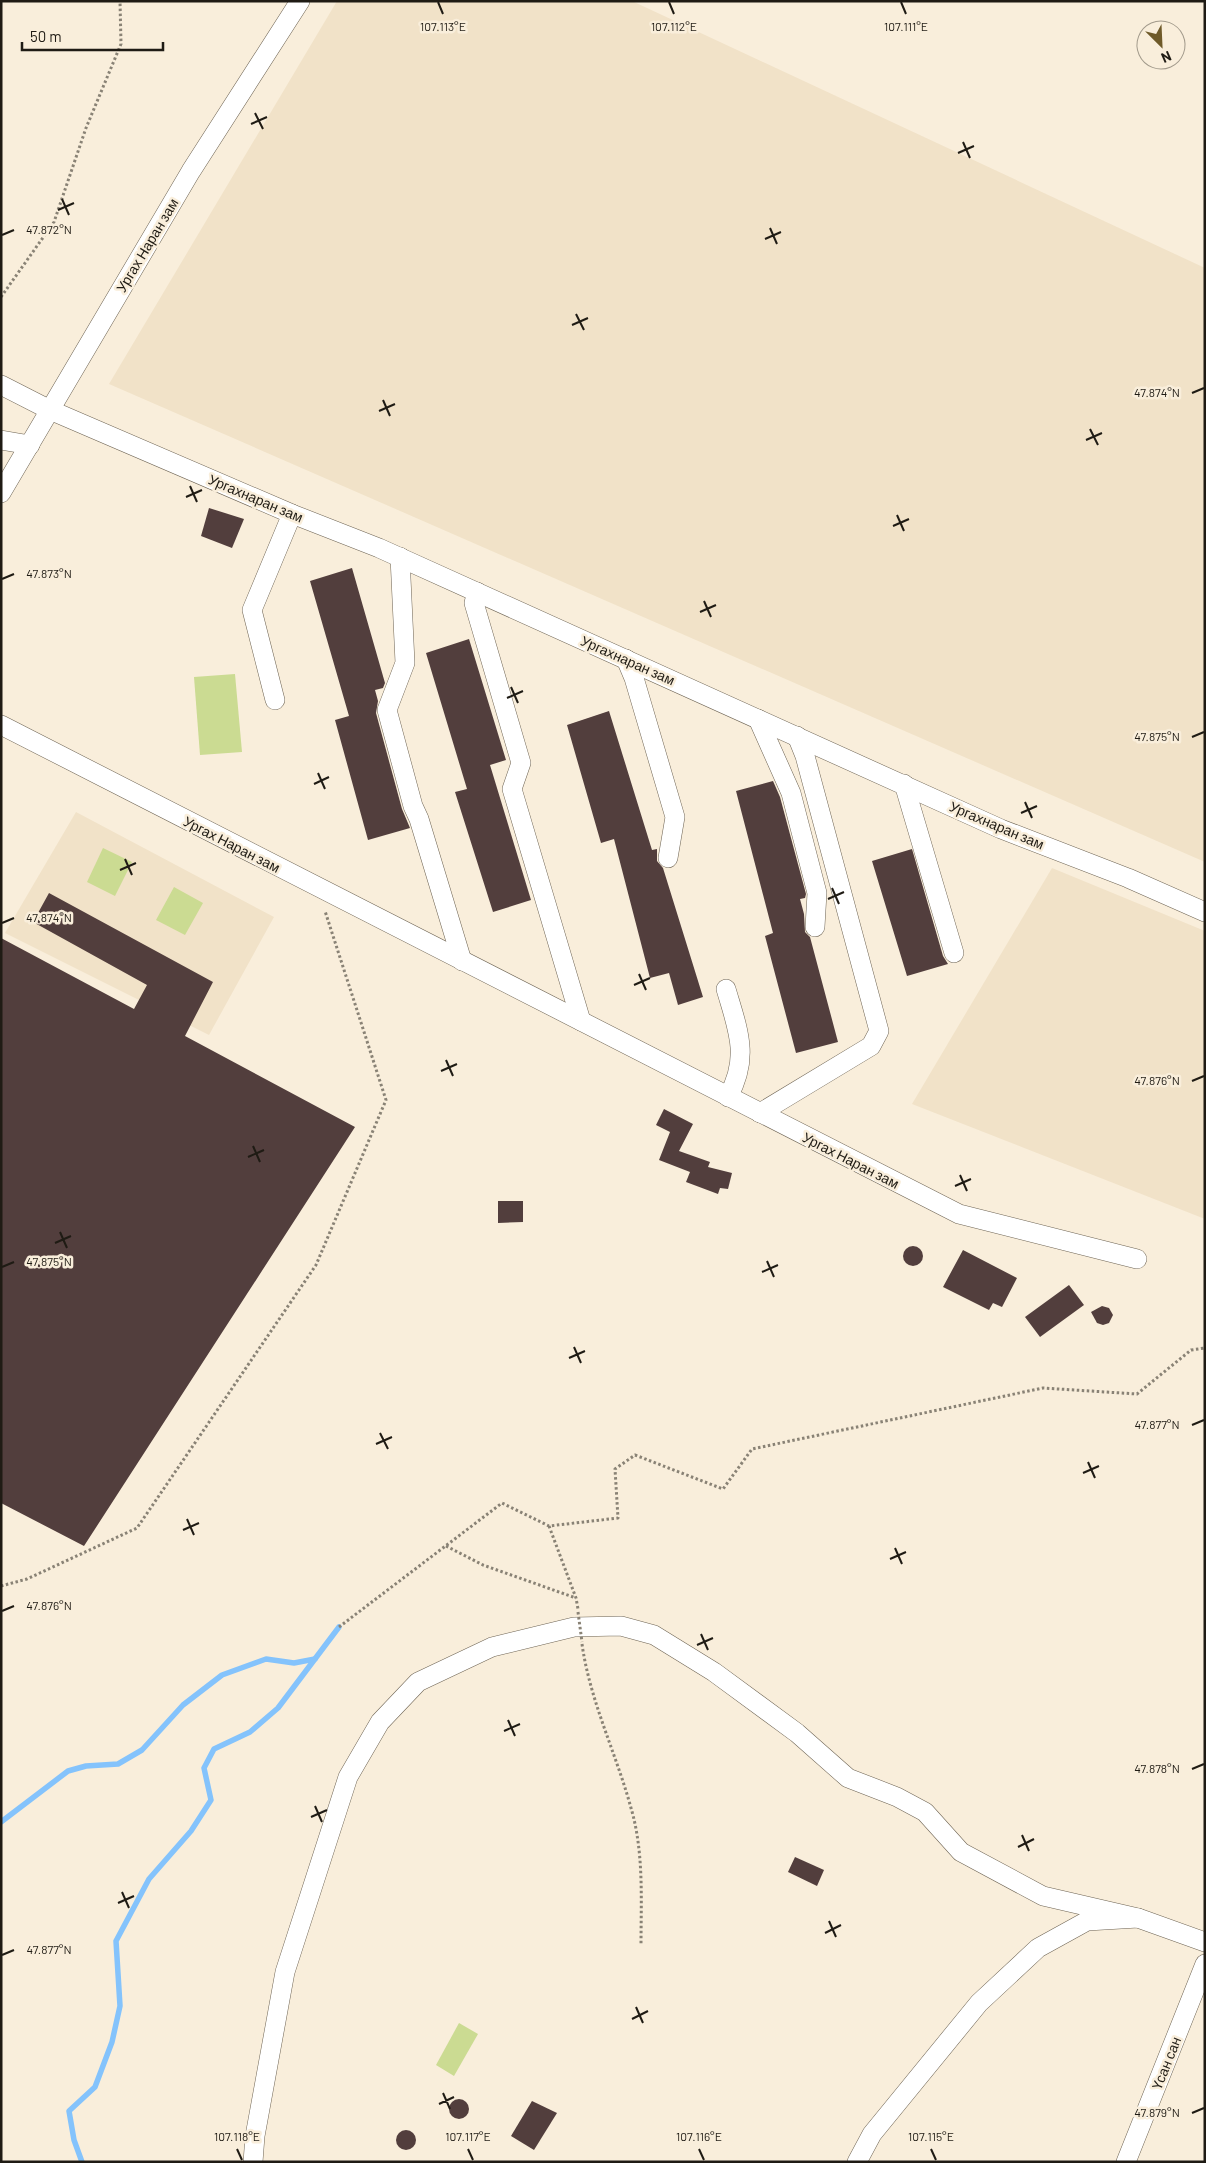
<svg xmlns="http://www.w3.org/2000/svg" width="1206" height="2163" font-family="Barlow,sans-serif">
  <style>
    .built { fill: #f1e2c8 }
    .park { fill: #cbdb92 }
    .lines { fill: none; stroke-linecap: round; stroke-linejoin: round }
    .stream { stroke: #84c3fc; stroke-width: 5.5 }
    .building { fill: #523e3d }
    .minor-casing { stroke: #6e6454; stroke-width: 20 }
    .path { stroke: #898275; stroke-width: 3; stroke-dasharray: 2.5 2.5; stroke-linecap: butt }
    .minor { stroke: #fff; stroke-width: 19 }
    .path-bridge { stroke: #898275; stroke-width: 3; stroke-dasharray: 2.5 2.5; stroke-linecap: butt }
    .ticks { fill: none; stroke: #1f1b14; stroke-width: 2 }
    .labels { text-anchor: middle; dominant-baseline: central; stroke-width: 5; stroke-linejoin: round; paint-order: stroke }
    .street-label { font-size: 14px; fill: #1f1b14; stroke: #f9eedb }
    .ticks-label { font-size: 12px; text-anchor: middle; fill: #1f1b14; stroke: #f9eedb; stroke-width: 5; stroke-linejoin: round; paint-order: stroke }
  </style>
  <rect width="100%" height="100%" fill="#f9eedb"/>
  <g class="built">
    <polygon points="337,1 632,1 1205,268 1205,862 109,384"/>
    <polygon points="76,812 274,917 209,1035 5,933"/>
    <polygon points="1052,868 1205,931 1205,1219 912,1104"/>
  </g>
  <g class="park">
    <polygon points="235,674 242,752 200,755 194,677"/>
    <polygon points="103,848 132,862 115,896 87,882"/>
    <polygon points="174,887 203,903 185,935 156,920"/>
    <polygon points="459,2023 478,2034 454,2076 436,2065"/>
  </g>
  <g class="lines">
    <g class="stream">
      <polyline points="1,1822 68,1771 86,1766 118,1764 142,1750 183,1705 222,1675 266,1659 294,1663 315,1659"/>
      <polyline points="82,2162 74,2140 69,2111 95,2087 112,2042 120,2006 116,1941 149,1879 191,1831 211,1800 204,1768 214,1749 250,1732 278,1708 339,1627"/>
    </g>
  </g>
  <g class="building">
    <polygon points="209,508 244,519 232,548 201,536"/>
    <polygon points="352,568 385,683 383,688 375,690 378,701 376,713 402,809 410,828 368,840 335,720 349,716 310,581"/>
    <polygon points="469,639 506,760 490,765 531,900 493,912 455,792 467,789 426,653"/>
    <polygon points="609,711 652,850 657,849 657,861 663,868 703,997 678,1005 669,973 650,978 614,839 601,843 567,725"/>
    <polygon points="773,781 780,797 806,894 805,898 800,899 804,914 805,932 810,937 838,1042 796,1053 765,936 773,933 736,791"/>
    <polygon points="912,849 943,956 948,964 907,976 872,861"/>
    <polygon points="49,893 213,982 185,1036 355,1127 84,1546 1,1503 1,938 134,1009 147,985 33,922"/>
    <polygon points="664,1109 693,1124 679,1151 710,1162 708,1167 732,1173 728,1189 720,1188 718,1194 686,1182 690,1172 659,1160 670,1132 656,1125"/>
    <polygon points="498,1201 523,1201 523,1222 498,1223"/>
    <circle cx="913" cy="1256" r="10"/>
    <polygon points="963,1250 1017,1278 1002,1307 993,1303 989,1310 943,1287"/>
    <polygon points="1069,1285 1084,1305 1040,1337 1025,1317"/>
    <polygon points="1102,1306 1109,1308 1113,1315 1109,1323 1103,1325 1097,1323 1091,1312"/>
    <polygon points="795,1857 824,1870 817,1886 788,1872"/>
    <circle cx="459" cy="2109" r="10"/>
    <polygon points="532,2101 557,2113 534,2150 511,2136"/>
    <circle cx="406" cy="2140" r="10"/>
  </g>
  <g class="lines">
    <defs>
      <g id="minor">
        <polyline points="1,385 50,410 292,514 379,548 1001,829 1128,878 1205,912"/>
        <polyline points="1,440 30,445"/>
        <polyline points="1,493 191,171 300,1"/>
        <polyline points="400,557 405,663 387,710 413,806 419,819 462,961"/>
        <polyline points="477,592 474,603 521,763 512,789 581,1021"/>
        <polyline points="626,659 634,678 675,817 668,858"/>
        <polyline points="275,700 252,610 292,514"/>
        <polyline points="758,719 791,793 817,893 815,927"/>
        <polyline points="1,725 959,1214 1137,1259"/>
        <polyline points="904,784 954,953"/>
        <path d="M726,989C738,1030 750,1057 728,1097"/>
        <polyline points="760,1113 871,1046 879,1031 805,756 797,736"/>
        <polyline points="253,2162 255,2136 285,1972 348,1777 380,1722 418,1682 492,1647 574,1627 621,1626 654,1635 714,1672 797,1733 848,1778 897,1797 925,1812 961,1852 1043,1896 1138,1918"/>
        <polyline points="857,2162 872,2134 979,2003 1038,1948 1087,1921 1138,1918 1205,1942"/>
        <polyline points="1126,2162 1205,1964"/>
      </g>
    </defs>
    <use href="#minor" class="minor-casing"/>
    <g class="path">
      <polyline points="1,297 54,222 86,128 121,44 120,1"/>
      <polyline points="549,1526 576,1598 578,1609"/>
      <polyline points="446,1546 483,1565 576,1598"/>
      <polyline points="1,1586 27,1579 137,1528 316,1265 386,1100 325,911"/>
      <polyline points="339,1627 502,1503 549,1526 618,1518 615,1469 635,1455 723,1489 752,1449 1043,1388 1137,1394 1191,1350 1205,1348"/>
      <path d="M582,1644C590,1701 616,1753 631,1808C644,1852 641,1900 641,1945"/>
    </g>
    <use href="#minor" class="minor"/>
    <polyline class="path-bridge" points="578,1612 582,1642"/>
  </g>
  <path class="ticks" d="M438,2L443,14M669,2L674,14M901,2L906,14M255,113L263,129M251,124L267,117M963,142L970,158M958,153L974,146M62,199L69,215M58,210L74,203M770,228L777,244M2,235L14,230M765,239L781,232M576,314L584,330M572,325L588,318M1192,393L1204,388M383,400L390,416M379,411L395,404M1090,429L1098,445M1086,440L1102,433M190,486L197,502M186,497L202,490M897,515L904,531M893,526L909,519M2,579L14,574M704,601L711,617M700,612L716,605M511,687L518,703M507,698L523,691M1192,737L1204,732M318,773L325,789M314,784L329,777M1025,802L1032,818M1021,813L1037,806M125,859L132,875M120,870L136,863M832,888L839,904M828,899L844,892M2,923L14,918M639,974L646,990M634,985L650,978M446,1060L453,1076M441,1071L457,1064M1192,1081L1204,1076M253,1146L260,1162M248,1157L264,1150M960,1175L967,1191M955,1186L971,1179M60,1232L67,1248M55,1243L71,1236M767,1261L774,1277M2,1267L14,1262M762,1272L778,1265M574,1347L581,1363M569,1358L585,1351M1192,1425L1204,1420M380,1433L388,1449M376,1444L392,1437M1088,1462L1095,1478M1083,1473L1099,1466M187,1519L194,1535M183,1530L199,1523M895,1548L902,1564M890,1559L906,1552M2,1611L14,1606M701,1634L708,1650M697,1645L713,1638M508,1720L515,1736M504,1731L520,1724M1192,1769L1204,1764M315,1806L322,1822M311,1817L327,1810M1022,1835L1029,1851M1018,1847L1034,1839M122,1892L129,1908M118,1903L134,1896M829,1921L836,1937M825,1933L841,1925M2,1955L14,1950M636,2007L643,2023M632,2019L648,2011M443,2093L450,2109M439,2104L454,2097M1192,2113L1204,2108M237,2149L242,2160M468,2149L473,2160M699,2149L704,2160M931,2149L936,2160"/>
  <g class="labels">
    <g class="street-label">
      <text transform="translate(147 245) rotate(-59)">Ургах Наран зам</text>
      <text transform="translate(256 498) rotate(23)">Ургахнаран зам</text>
      <text transform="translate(628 660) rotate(24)">Ургахнаран зам</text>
      <text transform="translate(997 825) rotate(23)">Ургахнаран зам</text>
      <text transform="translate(232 844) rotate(27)">Ургах Наран зам</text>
      <text transform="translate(851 1160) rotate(27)">Ургах Наран зам</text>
      <text transform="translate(1166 2063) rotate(-68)">Үсан сан</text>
    </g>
  </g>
  <g class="ticks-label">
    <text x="443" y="31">107.113°E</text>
    <text x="674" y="31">107.112°E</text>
    <text x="906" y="31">107.111°E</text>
    <text x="49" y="234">47.872°N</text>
    <text x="1157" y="397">47.874°N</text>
    <text x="49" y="578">47.873°N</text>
    <text x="1157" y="741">47.875°N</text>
    <text x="49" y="922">47.874°N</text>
    <text x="1157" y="1085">47.876°N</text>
    <text x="49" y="1266">47.875°N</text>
    <text x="1157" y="1429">47.877°N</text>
    <text x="49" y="1610">47.876°N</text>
    <text x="1157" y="1773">47.878°N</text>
    <text x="49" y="1954">47.877°N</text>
    <text x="1157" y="2117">47.879°N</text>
    <text x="237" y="2141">107.118°E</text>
    <text x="468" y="2141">107.117°E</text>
    <text x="699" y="2141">107.116°E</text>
    <text x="931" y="2141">107.115°E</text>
  </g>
  <rect width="1206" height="2163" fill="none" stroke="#1f1b14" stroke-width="5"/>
  <g transform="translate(1161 45) rotate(156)"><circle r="24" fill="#f9eedb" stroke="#a29a8b"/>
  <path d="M0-4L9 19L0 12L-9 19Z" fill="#6f5a29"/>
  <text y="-8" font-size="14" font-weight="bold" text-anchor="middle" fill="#1f1b14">N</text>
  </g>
  <path d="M22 42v8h141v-8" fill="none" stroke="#1f1b14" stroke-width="2.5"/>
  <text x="30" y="42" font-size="15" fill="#1f1b14" stroke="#f9eedb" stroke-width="4" paint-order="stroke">50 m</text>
</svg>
